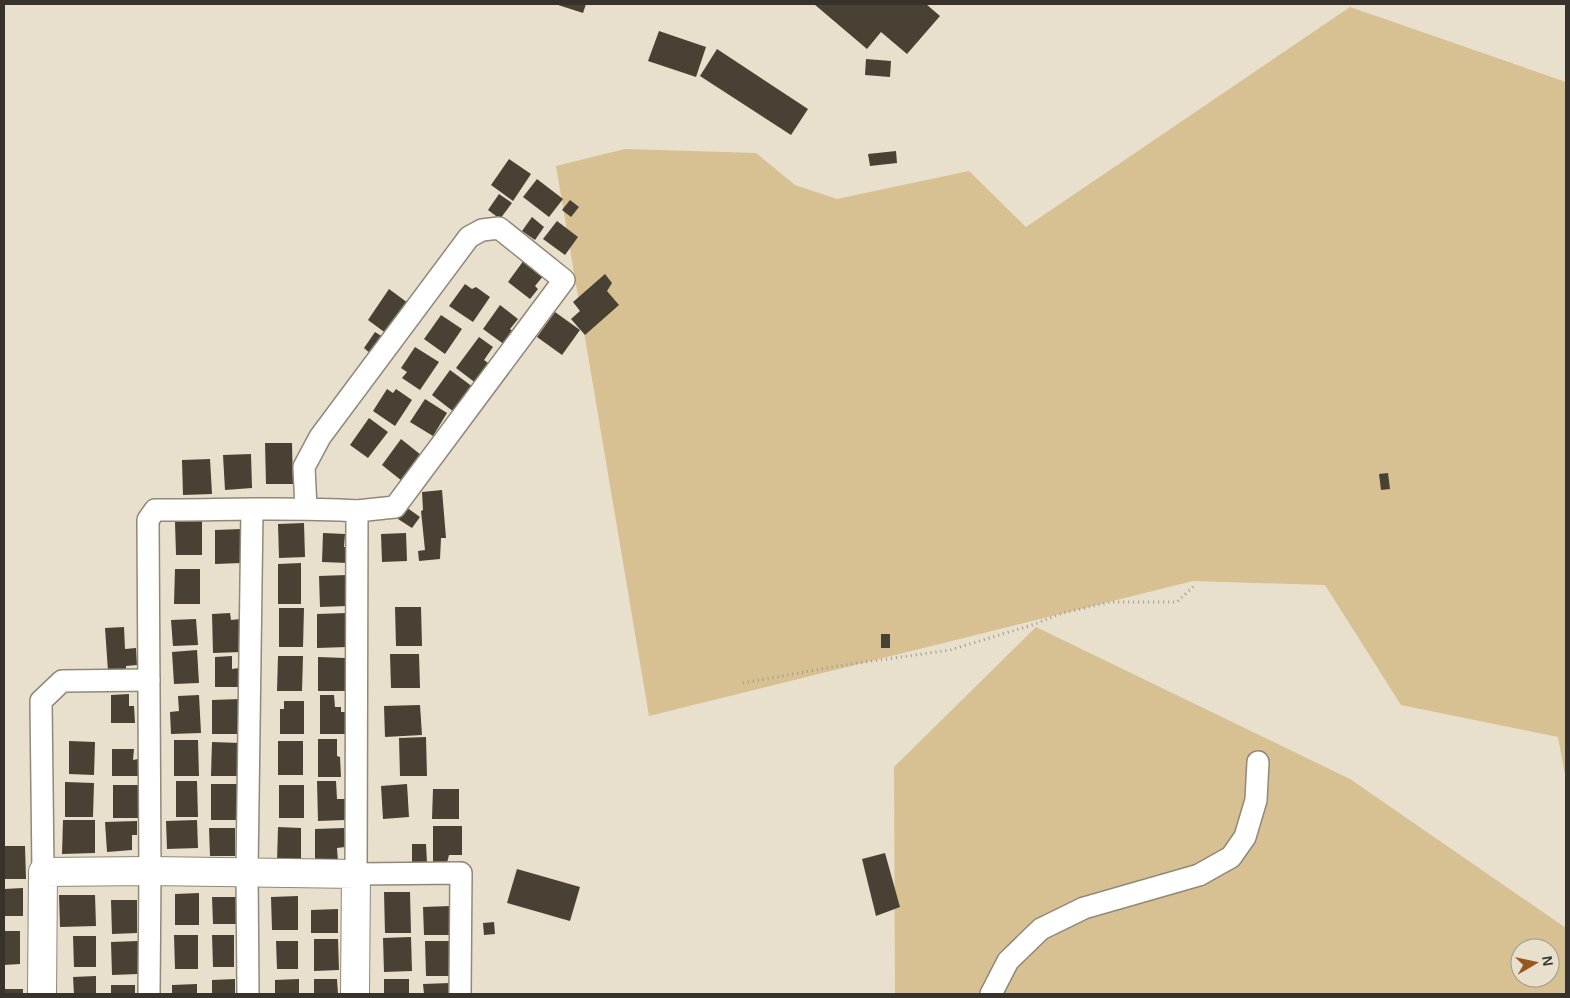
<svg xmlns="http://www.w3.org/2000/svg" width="1570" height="998" font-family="Helvetica,sans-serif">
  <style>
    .green { fill: #d7c091; fill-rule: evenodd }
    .building { fill: #494133 }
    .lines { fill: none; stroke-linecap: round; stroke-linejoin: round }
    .minor-casing { stroke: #918878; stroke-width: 24 }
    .tertiary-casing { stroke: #918878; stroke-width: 30 }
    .path { stroke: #a0998b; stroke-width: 3; stroke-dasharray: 1 4; stroke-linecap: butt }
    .minor { stroke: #fff; stroke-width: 21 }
    .tertiary { stroke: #fff; stroke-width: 28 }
  </style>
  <rect width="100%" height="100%" fill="#e8dfcd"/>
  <g class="green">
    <polygon points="1350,7 1566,82 1566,780 1558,737 1401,705 1325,585 1193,581 649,716 556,166 625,149 756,153 795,185 837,199 969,171 1026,227"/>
    <path d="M1036,627L1350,779L1566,928V994H895L894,767ZM1520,948H1550V978H1520Z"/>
  </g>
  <g class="building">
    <polygon points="555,4 586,4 583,13"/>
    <polygon points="814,4 926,4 940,16 907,54 881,32 867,49"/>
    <polygon points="659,31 706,47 696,77 648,61"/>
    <polygon points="717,49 808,109 791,135 700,76"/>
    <polygon points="866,59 891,61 890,77 865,75"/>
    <polygon points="896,151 897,163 870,166 868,154"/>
    <polygon points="509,159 531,174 513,201 491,185"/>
    <polygon points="537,179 563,199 549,217 523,197"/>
    <polygon points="499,194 512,203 500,219 488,210"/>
    <polygon points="570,200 579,207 571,217 562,210"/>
    <polygon points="532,217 544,227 535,240 522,231"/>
    <polygon points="557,221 578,237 565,255 543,239"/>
    <polygon points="524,260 544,275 535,286 538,289 530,299 508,282"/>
    <polygon points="605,274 612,283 607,291 619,305 585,335 571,319 580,311 573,302"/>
    <polygon points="465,284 472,289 476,287 490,297 473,322 449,306"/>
    <polygon points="389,289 408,303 387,334 368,320"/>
    <polygon points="500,305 518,319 510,329 514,332 505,345 483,329"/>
    <polygon points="555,312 580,330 562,355 537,337"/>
    <polygon points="441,315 462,329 445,354 424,339"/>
    <polygon points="375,332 383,337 371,354 364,348"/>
    <polygon points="479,337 493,347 484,360 491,365 477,384 456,368"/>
    <polygon points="415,347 439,362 420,390 402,378 407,372 401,368"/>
    <polygon points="450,370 473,387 454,412 432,395"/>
    <polygon points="387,389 393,393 396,389 412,400 395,426 373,411"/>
    <polygon points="425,399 447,413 433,436 410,422"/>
    <polygon points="369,418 388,432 368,458 350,445"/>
    <polygon points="401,439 421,455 402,481 382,465"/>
    <polygon points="265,443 292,443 293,484 266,484"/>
    <polygon points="251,454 252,488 225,490 223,455"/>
    <polygon points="210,459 212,494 183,495 182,460"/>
    <polygon points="1388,473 1390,489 1381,490 1379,474"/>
    <polygon points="442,490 446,538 441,538 440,559 419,561 418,551 425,550 421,511 423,510 422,492"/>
    <polygon points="406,507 420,517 412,528 398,519"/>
    <polygon points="202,521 202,555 176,555 175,522"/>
    <polygon points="304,523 305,557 279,558 278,524"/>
    <polygon points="241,529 241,563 215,564 215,530"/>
    <polygon points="323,533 345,534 344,547 349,547 348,563 322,562"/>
    <polygon points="406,533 407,561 382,562 381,534"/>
    <polygon points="301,563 301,604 278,604 278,564"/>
    <polygon points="175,569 200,569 200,604 174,604"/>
    <polygon points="347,575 347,606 320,607 319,576"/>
    <polygon points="395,607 421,607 422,646 396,646"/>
    <polygon points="279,608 304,608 303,647 279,647"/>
    <polygon points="230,613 231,620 240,619 241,652 213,653 212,614"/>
    <polygon points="347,613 347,647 317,648 317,614"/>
    <polygon points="196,619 198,645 173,646 171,620"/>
    <polygon points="124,627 125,649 136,648 137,665 126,666 126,669 108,671 105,628"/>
    <rect x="881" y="634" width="9" height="14"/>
    <polygon points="197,650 199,683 174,684 172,652"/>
    <polygon points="390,654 419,654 420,688 391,688"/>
    <polygon points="232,656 232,669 239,668 239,687 215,687 215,657"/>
    <polygon points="278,656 303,656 302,691 277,691"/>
    <polygon points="318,657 345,658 345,691 318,691"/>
    <polygon points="129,694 129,706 134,706 135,723 111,723 111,695"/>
    <polygon points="199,695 201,733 171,734 170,712 179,711 178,696"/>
    <polygon points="320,695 334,695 335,707 341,707 341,712 346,712 346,734 320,734"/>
    <polygon points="240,699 241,734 212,734 212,700"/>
    <polygon points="284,701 304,701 304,734 280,734 280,709 284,709"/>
    <polygon points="420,705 422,735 385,737 384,706"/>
    <polygon points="426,737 427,776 400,776 399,738"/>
    <polygon points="318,739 337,739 337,756 340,757 341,777 318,777"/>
    <polygon points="174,740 198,740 199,776 174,776"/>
    <polygon points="69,741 95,742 94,775 69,774"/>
    <rect x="278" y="741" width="25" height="34"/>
    <polygon points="212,742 240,743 240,776 211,776"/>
    <polygon points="112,749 134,749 133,760 138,759 138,776 112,776"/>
    <polygon points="176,781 197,781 198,817 176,817"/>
    <polygon points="317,781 336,781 337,799 345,799 345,820 318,821"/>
    <polygon points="65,782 94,783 93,817 65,817"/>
    <polygon points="211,784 237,784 238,820 211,820"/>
    <polygon points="407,784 409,817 383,819 381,786"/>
    <rect x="113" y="785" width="26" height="33"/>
    <rect x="279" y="785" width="25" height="33"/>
    <polygon points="433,789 459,789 459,819 432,819"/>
    <polygon points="63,820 95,820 95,853 62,854"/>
    <polygon points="197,820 198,848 167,849 166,821"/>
    <polygon points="137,821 137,835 132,835 132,850 107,852 105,822"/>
    <polygon points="433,826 462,826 462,855 449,855 447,863 433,863"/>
    <polygon points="278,827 301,828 301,863 277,862"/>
    <polygon points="209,828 235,828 235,856 210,856"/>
    <polygon points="344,828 345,847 337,848 338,862 315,862 315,829"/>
    <polygon points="412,844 426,844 427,863 412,863"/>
    <polygon points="4,846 25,846 26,879 4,879"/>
    <polygon points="885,853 900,907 876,916 862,859"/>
    <polygon points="517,869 580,887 570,921 507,903"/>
    <polygon points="23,888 23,916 4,916 4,889"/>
    <polygon points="384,892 410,892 411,933 385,933"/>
    <polygon points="199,893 199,925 175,925 175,894"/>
    <polygon points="59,895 95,895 96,926 60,927"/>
    <polygon points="298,896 298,930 272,930 271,897"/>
    <polygon points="212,897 237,897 238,924 213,924"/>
    <polygon points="111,900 137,900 137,933 112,934"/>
    <polygon points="451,906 451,935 424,935 423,907"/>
    <polygon points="338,909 338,933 311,933 311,910"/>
    <polygon points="494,922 495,934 484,935 483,923"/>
    <polygon points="4,931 20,931 20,964 4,965"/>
    <polygon points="174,935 198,935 198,969 175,969"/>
    <polygon points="212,935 234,935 234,967 213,967"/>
    <polygon points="73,936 96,936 96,967 74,967"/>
    <polygon points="411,937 412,971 384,972 383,938"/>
    <polygon points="314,939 338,939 339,970 314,971"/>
    <polygon points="138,941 138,974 112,975 111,942"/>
    <polygon points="276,941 298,941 298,969 277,969"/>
    <polygon points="425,941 449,941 449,976 426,976"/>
    <polygon points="96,976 96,994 74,994 73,977"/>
    <polygon points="235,979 235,994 212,994 212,980"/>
    <polygon points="299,979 299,994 275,994 275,980"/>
    <polygon points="314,979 337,979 338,994 314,994"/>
    <rect x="384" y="979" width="25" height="15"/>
    <polygon points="450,983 450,994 424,994 423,984"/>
    <polygon points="197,984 197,994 172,994 172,985"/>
    <rect x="111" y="985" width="24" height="9"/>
    <rect x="4" y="989" width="19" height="5"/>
  </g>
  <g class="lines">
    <defs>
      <g id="minor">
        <polyline points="306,508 304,467 320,437 469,237 482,230 499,228 564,280 395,507 357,511"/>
        <polyline points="43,872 41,701 62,681 149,680"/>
        <path d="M149,994L150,871L148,520L155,510C222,510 290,507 357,511L356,874L461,873L460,994"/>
        <polyline points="248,994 247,872 252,510"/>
        <polyline points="991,994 1008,961 1041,929 1084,908 1199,875 1231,857 1245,837 1256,800 1258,762"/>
      </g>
      <polyline id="tertiary" points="42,994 43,872 150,871 356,874 355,994"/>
    </defs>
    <use href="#minor" class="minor-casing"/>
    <use href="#tertiary" class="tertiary-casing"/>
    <polyline class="path" points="743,683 838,666 950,650 1035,624 1063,613 1111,602 1177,602 1196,584"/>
    <use href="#minor" class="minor"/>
    <use href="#tertiary" class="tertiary"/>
  </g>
  <rect width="1570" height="998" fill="none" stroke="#37332c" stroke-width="10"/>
  <g transform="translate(1535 963) rotate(81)"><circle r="24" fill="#e8dfcd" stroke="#a19a8d"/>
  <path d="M0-4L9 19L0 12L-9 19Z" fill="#985721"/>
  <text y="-8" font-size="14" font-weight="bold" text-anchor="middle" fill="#37332c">N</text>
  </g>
</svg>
